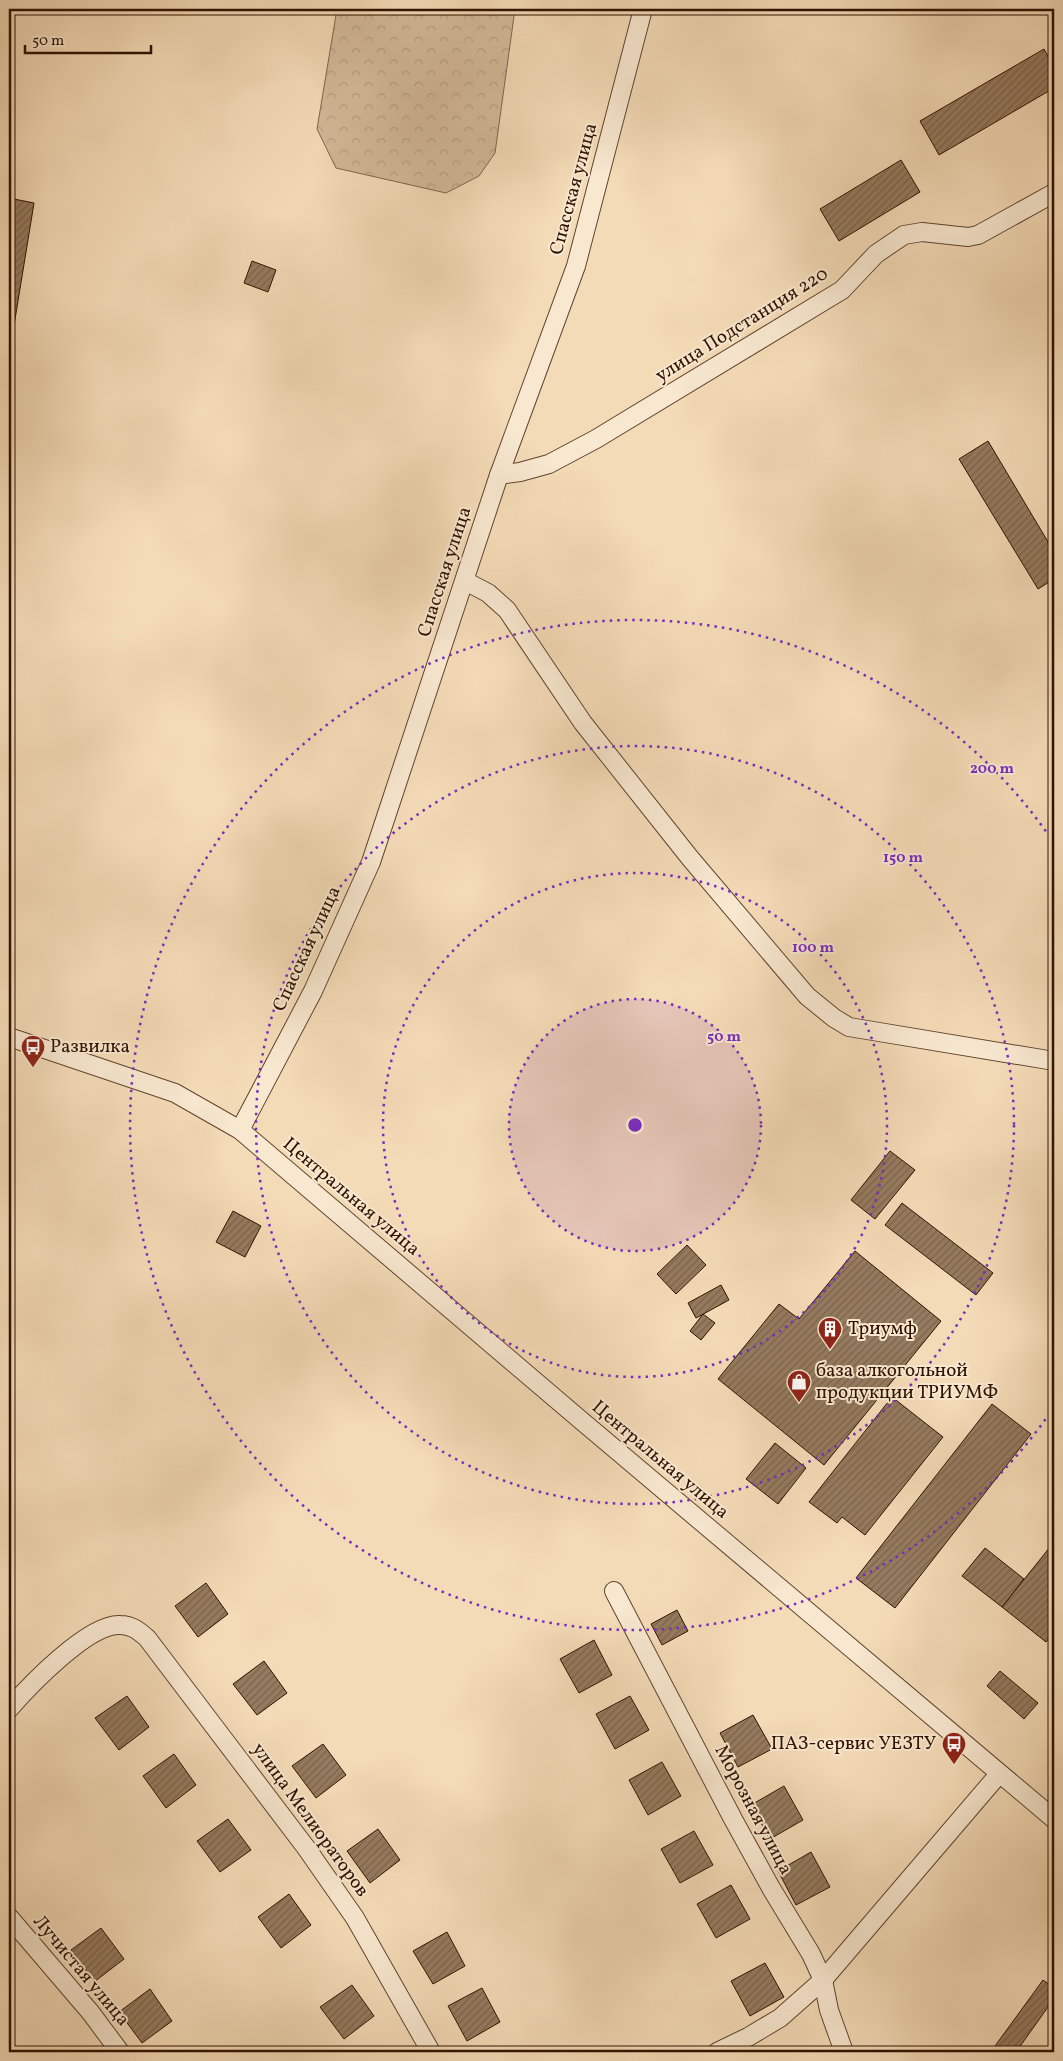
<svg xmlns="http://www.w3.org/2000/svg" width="1063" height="2061" font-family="Vollkorn,serif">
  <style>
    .forest { fill: url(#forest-crowns); stroke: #81664c }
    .building { fill: url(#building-hatch); stroke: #2f1200 }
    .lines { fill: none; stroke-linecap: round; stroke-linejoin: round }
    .minor-casing { stroke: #60442e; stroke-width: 20 }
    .minor { stroke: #f8e8d0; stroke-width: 18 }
    .ring { fill: none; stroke: #7b2cbf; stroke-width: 2.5; stroke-dasharray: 2.5 5 }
    .labels { text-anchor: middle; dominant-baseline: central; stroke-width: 4; stroke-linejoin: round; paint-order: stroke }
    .street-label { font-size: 19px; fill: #2f1200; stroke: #f8e8d0 }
    .poi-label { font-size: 19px; fill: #2f1200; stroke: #f8e8d0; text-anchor: start }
    .centre { fill: #7b2cbf; stroke: #f8e8d0; stroke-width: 2.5 }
    .ring-label { font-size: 15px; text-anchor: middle; font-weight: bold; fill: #7b2cbf; stroke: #f8e8d0; stroke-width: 4; stroke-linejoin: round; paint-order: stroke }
  </style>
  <defs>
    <pattern id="forest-crowns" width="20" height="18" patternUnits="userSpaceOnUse" patternTransform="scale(1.25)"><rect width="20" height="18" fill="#d3b998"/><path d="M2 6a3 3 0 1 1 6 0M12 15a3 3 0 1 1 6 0" fill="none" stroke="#b59e81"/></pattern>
    <pattern id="building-hatch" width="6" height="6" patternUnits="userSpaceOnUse" patternTransform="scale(1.25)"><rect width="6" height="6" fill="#957b5f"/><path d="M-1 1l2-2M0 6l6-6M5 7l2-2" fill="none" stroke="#7a634c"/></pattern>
  </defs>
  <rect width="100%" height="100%" fill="#f4dbb7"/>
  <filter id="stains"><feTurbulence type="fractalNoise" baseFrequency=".004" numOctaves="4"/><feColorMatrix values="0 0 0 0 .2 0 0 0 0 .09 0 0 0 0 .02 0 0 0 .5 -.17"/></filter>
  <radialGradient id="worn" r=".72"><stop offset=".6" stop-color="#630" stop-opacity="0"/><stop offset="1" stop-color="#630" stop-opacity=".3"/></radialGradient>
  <polygon class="forest" points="337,9 515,9 495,153 479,176 446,193 336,168 317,129"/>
  <g class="building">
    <polygon points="1044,49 1054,68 1054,88 939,155 920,121"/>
    <polygon points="901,160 920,192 839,241 820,209"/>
    <polygon points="9,198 34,203 9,356"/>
    <polygon points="252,261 276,270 268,292 244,283"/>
    <polygon points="988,441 1054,552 1054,579 1038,589 959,459"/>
    <polygon points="890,1151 915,1170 875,1219 851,1200"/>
    <polygon points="902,1203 993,1273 976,1295 885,1225"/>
    <polygon points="233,1211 261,1226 245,1257 216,1242"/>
    <polygon points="687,1245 706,1265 676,1294 657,1274"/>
    <polygon points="855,1251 941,1321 824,1465 718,1379 779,1304 799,1319"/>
    <polygon points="721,1285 729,1300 696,1318 688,1303"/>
    <polygon points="703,1314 715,1323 701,1340 690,1331"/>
    <polygon points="892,1397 943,1437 865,1535 842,1517 837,1523 809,1502"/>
    <polygon points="992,1404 1031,1434 895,1608 856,1578"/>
    <polygon points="775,1443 806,1468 778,1504 746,1479"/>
    <polygon points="1054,1542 1054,1632 1046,1642 1002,1607"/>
    <polygon points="985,1548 1024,1579 1002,1607 962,1576"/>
    <polygon points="206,1583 228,1614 198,1637 175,1606"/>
    <polygon points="677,1610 688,1631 662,1645 651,1624"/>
    <polygon points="594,1640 612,1675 579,1693 560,1659"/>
    <polygon points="264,1661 287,1693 257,1715 233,1684"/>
    <polygon points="1000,1671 1038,1703 1024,1719 987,1686"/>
    <polygon points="127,1696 149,1727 119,1750 95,1718"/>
    <polygon points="630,1696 649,1730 615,1749 596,1714"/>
    <polygon points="753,1715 772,1749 738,1767 720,1733"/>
    <polygon points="323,1744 346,1775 316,1798 292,1766"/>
    <polygon points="174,1754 196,1785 166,1808 143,1776"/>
    <polygon points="662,1762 681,1796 648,1815 629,1780"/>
    <polygon points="784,1786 803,1820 770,1839 751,1805"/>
    <polygon points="228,1819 251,1850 220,1872 197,1841"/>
    <polygon points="378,1829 400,1860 370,1883 347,1851"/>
    <polygon points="694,1831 713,1865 680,1883 661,1849"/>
    <polygon points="811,1852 830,1887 796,1905 778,1871"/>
    <polygon points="731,1885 750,1919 716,1938 697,1904"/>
    <polygon points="289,1894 311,1925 281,1948 258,1917"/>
    <polygon points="101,1928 124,1959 94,1982 71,1950"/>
    <polygon points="447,1932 465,1966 433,1984 413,1951"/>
    <polygon points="765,1963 784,1997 750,2016 731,1981"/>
    <polygon points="1043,1980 1054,1988 1054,2012 1048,2007 1016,2052 1004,2052 995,2046"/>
    <polygon points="352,1985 374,2016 344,2039 320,2007"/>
    <polygon points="482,1988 500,2022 467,2041 448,2006"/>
    <polygon points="150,1989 172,2021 142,2043 119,2012"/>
  </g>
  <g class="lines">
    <defs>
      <g id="minor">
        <polyline points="499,475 520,472 549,464 596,439 842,290 876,254 904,235 922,232 968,237 978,235 1054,193"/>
        <polyline points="465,581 488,593 507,610 583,723 690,858 807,996 834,1018 849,1027 1054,1061"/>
        <polyline points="9,1037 175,1093 240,1130 583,1422 1054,1819"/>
        <polyline points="240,1130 313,991 371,862 499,475 576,266 643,9"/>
        <polyline points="614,1591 733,1819 771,1888 811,1954 823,1980 829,2010 844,2052"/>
        <path d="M9,1709C29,1686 89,1623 120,1625C132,1625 139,1631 147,1638L307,1849L355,1918L431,2052"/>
        <polyline points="9,1917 91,2013 120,2052"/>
        <polyline points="717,2052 748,2037 780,2018 823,1980 999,1774"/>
      </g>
    </defs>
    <use href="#minor" class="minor-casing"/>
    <use href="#minor" class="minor"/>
  </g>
  <circle cx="635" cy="1125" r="126" fill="#7b2cbf" fill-opacity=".12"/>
  <g class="ring">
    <circle cx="635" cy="1125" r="126"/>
    <circle cx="635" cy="1125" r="252"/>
    <circle cx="635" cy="1125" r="379"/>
    <path d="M1054 1407A505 505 0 1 1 1054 843"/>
  </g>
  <defs>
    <symbol id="bus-pin" viewBox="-11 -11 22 30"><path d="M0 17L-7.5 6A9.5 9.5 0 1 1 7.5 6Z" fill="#8f2418" stroke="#f8e8d0"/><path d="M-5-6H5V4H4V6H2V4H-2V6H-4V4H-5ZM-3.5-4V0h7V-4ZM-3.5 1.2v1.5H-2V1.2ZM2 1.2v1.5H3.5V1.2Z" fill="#fff"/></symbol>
    <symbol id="building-pin" viewBox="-11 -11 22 30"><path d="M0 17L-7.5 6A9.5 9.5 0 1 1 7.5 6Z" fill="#8f2418" stroke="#f8e8d0"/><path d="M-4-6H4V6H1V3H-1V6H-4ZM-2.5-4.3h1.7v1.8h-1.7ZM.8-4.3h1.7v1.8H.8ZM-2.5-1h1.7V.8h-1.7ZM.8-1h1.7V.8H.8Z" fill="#fff"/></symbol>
    <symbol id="shop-pin" viewBox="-11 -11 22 30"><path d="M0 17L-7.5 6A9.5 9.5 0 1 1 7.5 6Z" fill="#8f2418" stroke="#f8e8d0"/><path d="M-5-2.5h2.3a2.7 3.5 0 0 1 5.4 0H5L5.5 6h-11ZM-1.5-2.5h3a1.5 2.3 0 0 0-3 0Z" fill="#fff"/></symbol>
  </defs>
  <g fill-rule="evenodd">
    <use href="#bus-pin" x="19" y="1033" width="28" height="38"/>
    <use href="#building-pin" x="816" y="1315" width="28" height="38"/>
    <use href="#shop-pin" x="785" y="1368" width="28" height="38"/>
    <use href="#bus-pin" x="940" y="1730" width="28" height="38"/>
  </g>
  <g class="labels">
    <g class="street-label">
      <text transform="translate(574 189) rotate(-75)">Спасская улица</text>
      <text transform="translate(742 325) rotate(-32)">улица Подстанция 220</text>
      <text transform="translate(445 572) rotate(-72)">Спасская улица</text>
      <text transform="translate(307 949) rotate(-65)">Спасская улица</text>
      <text transform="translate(351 1197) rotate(40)">Центральная улица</text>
      <text transform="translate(660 1460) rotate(40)">Центральная улица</text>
      <text transform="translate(753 1810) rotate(62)">Морозная улица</text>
      <text transform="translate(310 1820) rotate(54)">улица Мелиораторов</text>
      <text transform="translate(81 1971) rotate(50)">Лучистая улица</text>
    </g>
    <g class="poi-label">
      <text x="50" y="1047">Развилка</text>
      <text x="848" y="1329">Триумф</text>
      <text x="816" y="1371">база алкогольной<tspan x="816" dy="22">продукции ТРИУМФ</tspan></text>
      <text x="936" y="1744" text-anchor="end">ПАЗ-сервис УЕЗТУ</text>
    </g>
  </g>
  <circle cx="635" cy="1125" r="8" class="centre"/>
  <g class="ring-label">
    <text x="992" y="773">200 m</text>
    <text x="903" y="862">150 m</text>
    <text x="813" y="952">100 m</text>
    <text x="724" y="1041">50 m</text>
  </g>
  <rect width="1063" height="2061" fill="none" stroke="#f4dbb7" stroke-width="30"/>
  <rect x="10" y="10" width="1043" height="2041" fill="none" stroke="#2f1200" stroke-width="2.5"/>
  <rect x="15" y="15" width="1033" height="2031" fill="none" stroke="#2f1200"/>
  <path d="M25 45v8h126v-8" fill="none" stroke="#2f1200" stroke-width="2.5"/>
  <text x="32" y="45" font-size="15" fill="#2f1200" stroke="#f8e8d0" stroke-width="4" paint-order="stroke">50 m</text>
  <rect width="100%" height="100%" filter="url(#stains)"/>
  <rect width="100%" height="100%" fill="url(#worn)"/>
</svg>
